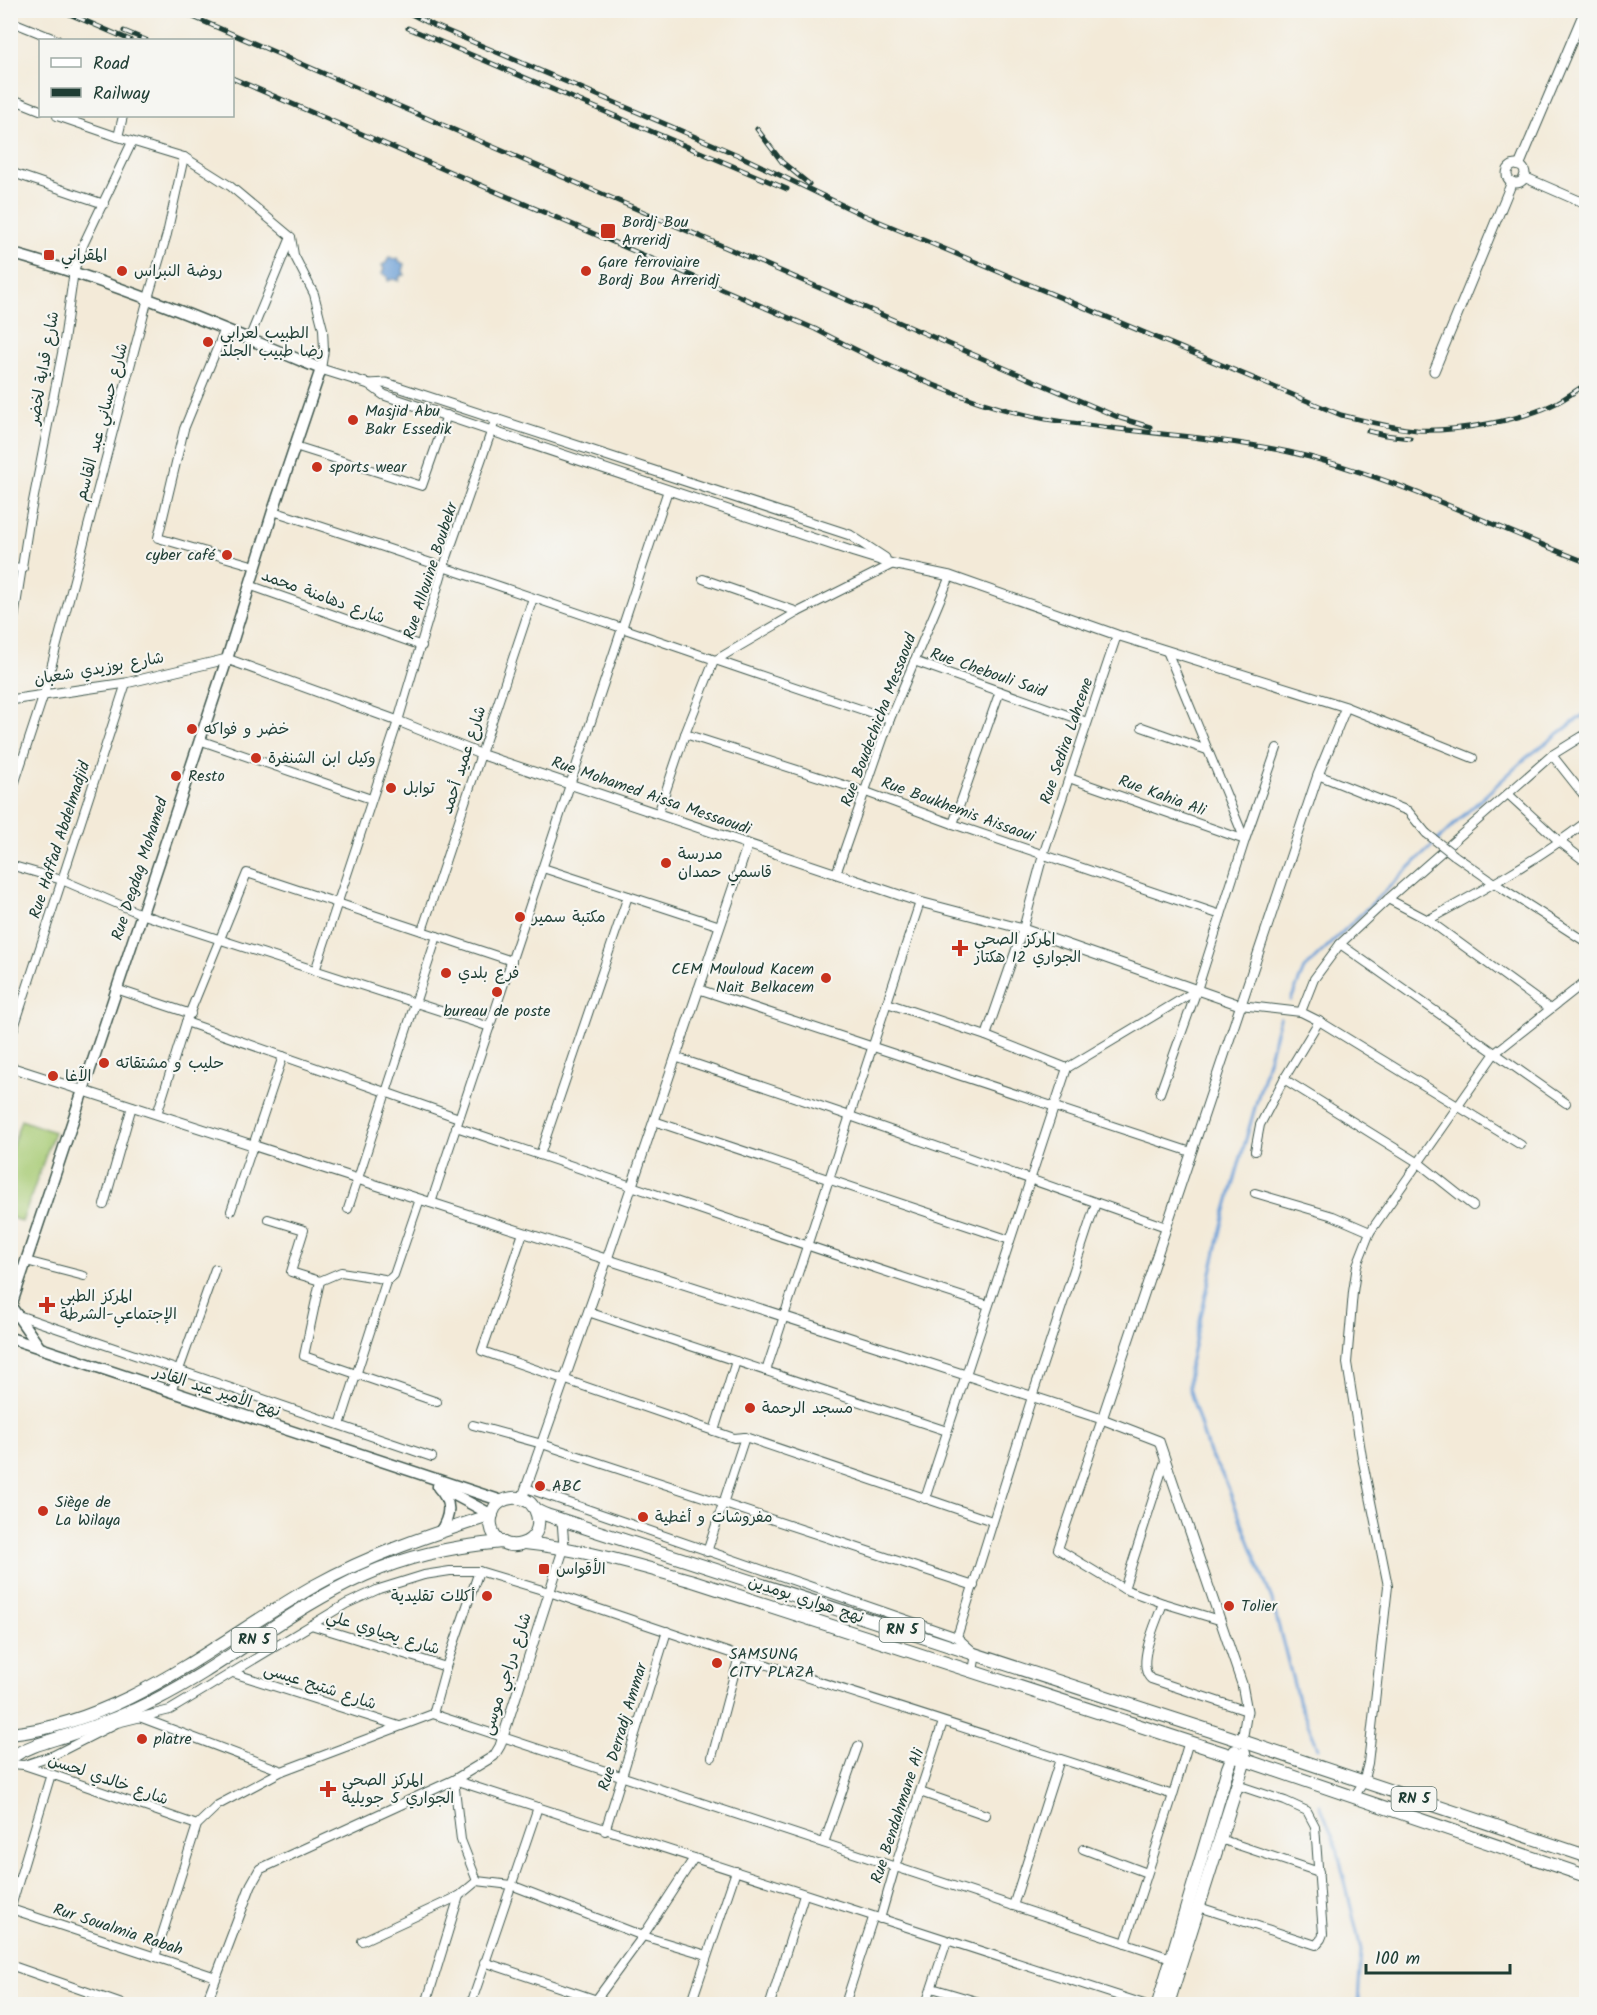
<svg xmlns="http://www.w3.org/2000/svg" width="1597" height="2015" font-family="Kalam,'Playpen Sans Arabic',sans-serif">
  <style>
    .green { fill: #a7cb74; stroke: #638454; stroke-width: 1.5 }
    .water { fill: #6a9ed6; stroke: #446e85; stroke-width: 1.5 }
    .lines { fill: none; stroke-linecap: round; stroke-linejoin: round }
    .stream { stroke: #6a9ed6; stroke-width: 3 }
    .minor-casing { stroke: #3f574d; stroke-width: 10 }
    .tertiary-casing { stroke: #3f574d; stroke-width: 11 }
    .secondary-casing { stroke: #3f574d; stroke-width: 13 }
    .primary-casing { stroke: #3f574d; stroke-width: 14 }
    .trunk-casing { stroke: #3f574d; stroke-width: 14 }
    .minor { stroke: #fff; stroke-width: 8 }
    .tertiary { stroke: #fff; stroke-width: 9 }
    .secondary { stroke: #fff; stroke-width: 10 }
    .primary { stroke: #fff; stroke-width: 12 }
    .trunk { stroke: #fff; stroke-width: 12 }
    .rail-casing { stroke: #1f3d34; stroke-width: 5 }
    .rail { stroke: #f6f6f2; stroke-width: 3; stroke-dasharray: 9; stroke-linecap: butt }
    .minor-bridge-casing { stroke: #3f574d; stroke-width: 10; stroke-linecap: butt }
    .minor-bridge { stroke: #fff; stroke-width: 8 }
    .poi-dot { fill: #c8321e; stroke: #f6f6f2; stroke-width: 2 }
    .labels { text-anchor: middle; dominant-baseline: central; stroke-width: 4.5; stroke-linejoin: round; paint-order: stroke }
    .shield { fill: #f6f6f2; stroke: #60746d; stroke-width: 1.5 }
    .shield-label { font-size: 15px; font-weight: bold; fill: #1f3d34 }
    .poi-label { font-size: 16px; fill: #1f3d34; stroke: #f6f6f2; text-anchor: start }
    .street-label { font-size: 16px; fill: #1f3d34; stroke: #f6f6f2 }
  </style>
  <rect width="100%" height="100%" fill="#f6f6f2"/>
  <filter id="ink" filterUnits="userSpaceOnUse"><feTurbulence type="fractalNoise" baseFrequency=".0167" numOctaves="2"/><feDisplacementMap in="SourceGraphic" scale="12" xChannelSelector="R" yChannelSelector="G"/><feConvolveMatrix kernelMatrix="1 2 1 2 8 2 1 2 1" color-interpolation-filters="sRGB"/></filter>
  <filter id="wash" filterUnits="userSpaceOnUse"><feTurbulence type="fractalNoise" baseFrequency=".008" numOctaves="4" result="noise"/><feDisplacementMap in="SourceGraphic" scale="24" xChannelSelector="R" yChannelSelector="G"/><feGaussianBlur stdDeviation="1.35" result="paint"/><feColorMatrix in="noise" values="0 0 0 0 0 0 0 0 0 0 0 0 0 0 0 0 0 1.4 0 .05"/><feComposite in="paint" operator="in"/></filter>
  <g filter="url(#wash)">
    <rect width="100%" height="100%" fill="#f3ead8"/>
    <polygon class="green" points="21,1120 54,1132 22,1222 10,1217 11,1150"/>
    <polygon class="water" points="389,257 394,259 398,258 400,262 405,264 403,271 405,275 400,276 399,281 393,279 388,281 387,276 382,274 384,269 382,265 386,263"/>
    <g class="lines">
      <g class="stream">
        <polyline points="1291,1000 1304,969 1464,815 1526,758 1586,713"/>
        <polyline points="1280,1018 1223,1221 1189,1368 1189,1388 1209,1453 1225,1480 1271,1597 1298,1700 1318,1748"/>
        <polyline points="1320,1805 1337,1848 1361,1950 1358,2004"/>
      </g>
    </g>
  </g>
  <g filter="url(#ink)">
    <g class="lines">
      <defs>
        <g id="minor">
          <polyline points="10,21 57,40"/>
          <polyline points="10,98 40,110"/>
          <polyline points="57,116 118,137 184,157 230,186 291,237 249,339"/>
          <polyline points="118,137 123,116"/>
          <polyline points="10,172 104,204"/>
          <polyline points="291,237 294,255 314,294 323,329 324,350 321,369"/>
          <polyline points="225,329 184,429 158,538 255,566"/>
          <polyline points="295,446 422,486 447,415"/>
          <path d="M273,511C480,577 684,651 890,719"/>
          <polyline points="10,567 23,568"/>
          <polyline points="703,579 798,612"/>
          <polyline points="249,585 422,646"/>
          <polyline points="10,644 29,522 63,348 74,271 84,243 132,142"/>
          <polyline points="914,661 1087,722"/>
          <polyline points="1346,707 1473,758"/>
          <polyline points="1142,727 1207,750"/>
          <polyline points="685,734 866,792 953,824 1221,915"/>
          <polyline points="199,740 371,799"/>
          <polyline points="1552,755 1586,798"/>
          <polyline points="1318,775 1408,811 1426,833"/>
          <polyline points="1069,778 1245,840 1277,748"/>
          <polyline points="1508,794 1560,842 1586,862"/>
          <polyline points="10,797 44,694 148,298 167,234 184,157"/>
          <polyline points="658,814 685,734 714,661 798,612 893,564"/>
          <polyline points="953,824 1000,691"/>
          <polyline points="1454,855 1494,883 1586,942"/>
          <polyline points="10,865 62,880 141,914 490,1027"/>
          <polyline points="543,868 720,926"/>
          <polyline points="836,874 890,719 950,576"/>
          <polyline points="1388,899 1428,920 1550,1009"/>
          <path d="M1428,920C1483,890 1537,860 1586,822"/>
          <polyline points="422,931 533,598"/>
          <polyline points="1340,944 1566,1103"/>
          <polyline points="315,971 398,721 444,566 496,418"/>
          <polyline points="116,989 191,1014"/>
          <polyline points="698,989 1191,1152"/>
          <polyline points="887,1003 986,1036 1067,1068"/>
          <polyline points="1240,1005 1301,1012"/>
          <polyline points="1319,1021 1521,1145"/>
          <polyline points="186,1022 459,1118"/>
          <polyline points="986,1036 1023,929 1043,855 1117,635"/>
          <polyline points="10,1040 126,683"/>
          <polyline points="675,1057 850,1116 1166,1227"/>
          <polyline points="1284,1079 1419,1163 1473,1206"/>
          <polyline points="1160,1093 1197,990 1245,840 1167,651"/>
          <polyline points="157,1114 186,1022 247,873 512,961"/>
          <polyline points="654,1121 1010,1240"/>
          <path d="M456,1127C634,1186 810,1248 988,1305"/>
          <polyline points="1255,1151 1260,1125 1284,1079 1319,1021 1301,1012 1314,979 1340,944 1388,899 1552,755 1586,734"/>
          <polyline points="540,1155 628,896"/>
          <polyline points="1255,1193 1333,1216 1370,1232"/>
          <polyline points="431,1203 668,490"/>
          <polyline points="104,1205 132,1106"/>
          <polyline points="348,1209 437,936"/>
          <polyline points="231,1211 283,1056"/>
          <polyline points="268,1219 304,1230 291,1272 320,1281 341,1272 384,1279 386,1282"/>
          <polyline points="523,1233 482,1351 734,1438 745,1437 992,1521"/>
          <polyline points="26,1261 84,1276"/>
          <polyline points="320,1281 304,1356 437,1402"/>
          <polyline points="588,1312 947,1431"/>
          <polyline points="18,1315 432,1457"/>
          <polyline points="766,1371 920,902"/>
          <polyline points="171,1392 215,1269"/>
          <polyline points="1102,1419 1058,1549 1124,1589 1163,1603 1219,1620"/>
          <polyline points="340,1425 386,1282 394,1275 420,1199"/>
          <polyline points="473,1425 542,1444 974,1586"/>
          <polyline points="714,1431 736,1361"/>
          <polyline points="526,1488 957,1637 1032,1397 1096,1203"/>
          <polyline points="925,1499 1067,1068 1197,990"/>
          <polyline points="707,1552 745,1437"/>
          <polyline points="1124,1589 1165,1461"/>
          <path d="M1163,1603C1157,1621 1135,1665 1151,1679L1247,1711"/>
          <polyline points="311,1625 446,1667"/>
          <polyline points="957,1637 976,1654 973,1671"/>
          <polyline points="233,1673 399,1726"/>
          <polyline points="433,1714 446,1667 479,1571"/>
          <polyline points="142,1718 282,1771"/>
          <polyline points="712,1757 739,1656"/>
          <polyline points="10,1764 24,1765 51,1774 197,1825"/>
          <polyline points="24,1765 54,1755 117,1723 170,1710 346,1604 379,1589 424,1575 450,1571 479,1571 549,1592 739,1656 1173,1795 1189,1741"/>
          <polyline points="920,1792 986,1815"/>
          <polyline points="1354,1797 1363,1783 1368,1763 1388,1586 1362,1457 1347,1363 1353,1292 1357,1265 1370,1232 1495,1053 1586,981"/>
          <polyline points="605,1831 667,1631"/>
          <polyline points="1220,1839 1319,1872"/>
          <polyline points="824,1843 858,1746"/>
          <polyline points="1083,1849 1147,1873"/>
          <polyline points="1013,1906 1060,1759"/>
          <polyline points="1199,1907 1316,1945 1321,1939 1323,1934 1315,1826 1307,1811 1285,1801 1237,1785"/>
          <polyline points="11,1909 216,1977"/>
          <polyline points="10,1910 51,1774"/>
          <polyline points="880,1919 895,1867 943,1722"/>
          <polyline points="362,1941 459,1896 477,1881"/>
          <polyline points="1125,1943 1173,1795"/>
          <polyline points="707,1955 643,1936 511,1885 477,1881 461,1840 454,1780 1144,2004"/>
          <polyline points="155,1957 197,1825 218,1805 282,1771 433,1714 1171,1958"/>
          <polyline points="484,1962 609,2004"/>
          <polyline points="10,1965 122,2004"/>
          <polyline points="932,1988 986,2004"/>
          <polyline points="426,2004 459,1896"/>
          <polyline points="471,2004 538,1807"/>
          <polyline points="593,2004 643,1936 694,1858"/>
          <polyline points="691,2004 736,1871"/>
          <polyline points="770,2004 804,1895"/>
          <polyline points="845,2004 873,1918"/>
          <polyline points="926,2004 947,1941"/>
        </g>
        <g id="tertiary">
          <circle cx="1516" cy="174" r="9"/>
          <polyline points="1519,166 1585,10"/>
          <polyline points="1524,177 1586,204"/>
          <polyline points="321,369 369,384 384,395 854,552 893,564 950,576 1117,635 1346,707 1318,775 1102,1419"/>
          <polyline points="1434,371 1512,182"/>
          <polyline points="369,384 386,383 850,535 885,558"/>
          <polyline points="10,700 126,683 227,659 398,721 480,754 920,902 1023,929 1240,1005"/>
          <polyline points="10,1067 1102,1419 1159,1441 1242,1684 1247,1711 1242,1741"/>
          <polyline points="522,1499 607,1259 748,844"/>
          <polyline points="206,2004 251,1885 260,1869 454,1780 494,1756 500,1746 564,1547 562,1520"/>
        </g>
        <g id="secondary">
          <path d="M10,253C117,283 218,326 321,369L273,511L227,659L10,1309"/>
          <polyline points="10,1305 40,1348"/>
          <polyline points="10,1338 502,1501"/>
          <polyline points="438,1486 492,1515"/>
          <path d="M438,1487C452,1502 451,1515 440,1532"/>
        </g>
        <g id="primary">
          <path d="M535,1509C552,1546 496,1560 491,1525C490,1519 492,1512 495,1507C503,1497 519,1495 529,1502C532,1504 533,1507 535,1509C542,1515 554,1517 562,1520L1242,1741"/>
          <path d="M525,1543C583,1549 637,1565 693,1581L1245,1760"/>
          <path d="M10,1734C126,1722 217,1641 314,1586C369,1555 432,1534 492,1515"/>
          <path d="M12,1757C30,1745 50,1741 71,1734C99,1725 128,1714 155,1700C228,1663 291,1608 365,1575C407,1556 457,1546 502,1542"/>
          <polyline points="1158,2004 1228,1768 1235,1751"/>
          <polyline points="1168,2004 1245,1760 1244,1753"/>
        </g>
        <g id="trunk">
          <polyline points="1242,1741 1586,1856"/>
          <polyline points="1245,1760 1586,1876"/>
        </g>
      </defs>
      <use href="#minor" class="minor-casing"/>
      <use href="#tertiary" class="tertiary-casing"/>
      <use href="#secondary" class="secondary-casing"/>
      <use href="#primary" class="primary-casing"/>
      <use href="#trunk" class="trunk-casing"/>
      <use href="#minor" class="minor"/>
      <use href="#tertiary" class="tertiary"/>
      <use href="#secondary" class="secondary"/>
      <use href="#primary" class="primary"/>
      <use href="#trunk" class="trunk"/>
      <defs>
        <g id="rail">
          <polyline points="60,10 130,40"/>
          <polyline points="177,10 1120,418 1150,427"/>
          <path d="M403,10L433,25L738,155L861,214L1341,415C1366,421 1391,428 1417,430C1454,432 1518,421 1552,405C1564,400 1575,391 1586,384"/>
          <polyline points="408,28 787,189"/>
          <polyline points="124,31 146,40"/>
          <path d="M232,78L815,329C888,367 965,404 1046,419C1127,433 1209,435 1289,452C1392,475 1488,525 1586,562"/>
          <polyline points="757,129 782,162 809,184"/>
          <polyline points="1368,431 1385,435 1410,438"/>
        </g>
      </defs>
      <use href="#rail" class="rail-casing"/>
      <use href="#rail" class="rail"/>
      <defs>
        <polyline id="minor-bridge" points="1426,833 1454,855"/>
      </defs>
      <use href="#minor-bridge" class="minor-bridge-casing"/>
      <use href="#minor-bridge" class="minor-bridge"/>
    </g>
  </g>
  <g class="poi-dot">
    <rect x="600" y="223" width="16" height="16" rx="3"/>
    <rect x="43" y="249" width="12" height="12" rx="3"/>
    <circle cx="122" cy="271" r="6"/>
    <circle cx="586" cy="271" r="6"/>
    <circle cx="208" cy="342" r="6"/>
    <circle cx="353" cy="420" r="6"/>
    <circle cx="317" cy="467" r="6"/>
    <circle cx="227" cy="555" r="6"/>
    <circle cx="192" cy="729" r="6"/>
    <circle cx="256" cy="758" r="6"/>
    <circle cx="176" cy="776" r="6"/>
    <circle cx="391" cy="788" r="6"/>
    <circle cx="666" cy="863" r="6"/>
    <circle cx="520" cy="917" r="6"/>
    <path d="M957 939h6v6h6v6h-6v6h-6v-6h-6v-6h6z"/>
    <circle cx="446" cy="973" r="6"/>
    <circle cx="826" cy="978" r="6"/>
    <circle cx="497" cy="992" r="6"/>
    <circle cx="104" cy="1063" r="6"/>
    <circle cx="53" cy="1076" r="6"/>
    <path d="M44 1296h6v6h6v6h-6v6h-6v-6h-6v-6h6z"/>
    <circle cx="750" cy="1408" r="6"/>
    <circle cx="540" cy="1486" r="6"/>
    <circle cx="43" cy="1511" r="6"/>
    <circle cx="643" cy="1517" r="6"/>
    <rect x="538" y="1563" width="12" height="12" rx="3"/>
    <circle cx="487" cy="1596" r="6"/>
    <circle cx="1229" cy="1606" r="6"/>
    <circle cx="717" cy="1663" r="6"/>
    <circle cx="142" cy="1739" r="6"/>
    <path d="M325 1780h6v6h6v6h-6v6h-6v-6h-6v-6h6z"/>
  </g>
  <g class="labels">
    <g class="shield">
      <rect x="879.5" y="1618" width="45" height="24" rx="4.5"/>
      <rect x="231.5" y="1628" width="45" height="24" rx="4.5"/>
      <rect x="1391.5" y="1787" width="45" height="24" rx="4.5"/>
    </g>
    <g class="shield-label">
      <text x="902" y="1630">RN 5</text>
      <text x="254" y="1640">RN 5</text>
      <text x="1414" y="1799">RN 5</text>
    </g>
    <g class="poi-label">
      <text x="622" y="222">Bordj Bou<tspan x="622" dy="18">Arreridj</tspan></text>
      <text x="61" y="255">المقراني</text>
      <text x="598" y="262">Gare ferroviaire<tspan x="598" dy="18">Bordj Bou Arreridj</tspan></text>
      <text x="134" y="271">روضة النبراس</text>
      <text x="220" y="333">الطبيب لعرابي<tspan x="220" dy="18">رضا طبيب الجلد</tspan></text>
      <text x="365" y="411">Masjid Abu<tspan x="365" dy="18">Bakr Essedik</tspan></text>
      <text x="329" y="467">sports wear</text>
      <text x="215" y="555" text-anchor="end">cyber café</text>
      <text x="204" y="729">خضر و فواكه</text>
      <text x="268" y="758">وكيل ابن الشنفرة</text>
      <text x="188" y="776">Resto</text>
      <text x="403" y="788">توابل</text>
      <text x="678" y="854">مدرسة<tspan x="678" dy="18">قاسمي حمدان</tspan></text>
      <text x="532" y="917">مكتبة سمير</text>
      <text x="974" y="939">المركز الصحي<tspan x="974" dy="18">الجواري 12 هكتار</tspan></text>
      <text x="814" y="969" text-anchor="end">CEM Mouloud Kacem<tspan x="814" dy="18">Nait Belkacem</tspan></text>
      <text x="458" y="973">فرع بلدي</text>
      <text x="497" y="1011" text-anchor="middle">bureau de poste</text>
      <text x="116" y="1063">حليب و مشتقاته</text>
      <text x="65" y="1076">الآغا</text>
      <text x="60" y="1296">المركز الطبي<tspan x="60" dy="18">الإجتماعي-الشرطة</tspan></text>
      <text x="762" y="1408">مسجد الرحمة</text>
      <text x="552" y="1486">ABC</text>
      <text x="55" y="1502">Siège de<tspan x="55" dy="18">La Wilaya</tspan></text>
      <text x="655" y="1517">مفروشات و أغطية</text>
      <text x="556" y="1569">الأقواس</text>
      <text x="475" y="1596" text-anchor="end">أكلات تقليدية</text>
      <text x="1241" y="1606">Tolier</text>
      <text x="729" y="1654">SAMSUNG<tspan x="729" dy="18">CITY PLAZA</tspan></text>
      <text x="154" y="1739">platre</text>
      <text x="342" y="1780">المركز الصحي<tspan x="342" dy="18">الجواري 5 جويلية</tspan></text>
    </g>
    <g class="street-label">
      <text transform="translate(44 368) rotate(-80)">شارع قداية لخضر</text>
      <text transform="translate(102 422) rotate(-75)">شارع حساني عبد القاسم</text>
      <text transform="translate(431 571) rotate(-72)">Rue Allouine Boubekr</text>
      <text transform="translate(323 597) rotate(20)">شارع دهامنة محمد</text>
      <text transform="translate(99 669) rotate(-10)">شارع بوزيدي شعبان</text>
      <text transform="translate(988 673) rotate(19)">Rue Chebouli Said</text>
      <text transform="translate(879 720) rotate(-69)">Rue Boudechicha Messaoud</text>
      <text transform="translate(1067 741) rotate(-71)">Rue Sedira Lahcene</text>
      <text transform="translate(464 760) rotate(-72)">شارع عميد أحمد</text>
      <text transform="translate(651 796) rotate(19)">Rue Mohamed Aissa Messaoudi</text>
      <text transform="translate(1162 796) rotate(20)">Rue Kahia Ali</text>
      <text transform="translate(958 810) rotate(20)">Rue Boukhemis Aissaoui</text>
      <text transform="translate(60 840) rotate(-72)">Rue Haffad Abdelmadjid</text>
      <text transform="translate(140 869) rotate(-72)">Rue Degdag Mohamed</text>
      <text transform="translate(217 1392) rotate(18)">نهج الأمير عبد القادر</text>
      <text transform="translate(806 1600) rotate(18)">نهج هواري بومدين</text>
      <text transform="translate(383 1633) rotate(17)">شارع يحياوي علي</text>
      <text transform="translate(507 1674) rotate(-72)">شارع دراجي موسى</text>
      <text transform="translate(320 1687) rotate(18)">شارع شتيح عيسى</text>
      <text transform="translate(623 1727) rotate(-73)">Rue Derradj Ammar</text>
      <text transform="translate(108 1780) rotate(19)">شارع خالدي لحسن</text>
      <text transform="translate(898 1816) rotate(-72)">Rue Bendahmane Ali</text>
      <text transform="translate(118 1930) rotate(18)">Rur Soualmia Rabah</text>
    </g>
  </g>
  <rect width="1597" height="2015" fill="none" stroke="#f6f6f2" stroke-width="36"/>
  <rect x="39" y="39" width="195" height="78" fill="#f6f6f2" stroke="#a0aca6" stroke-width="1.5"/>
  <rect x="51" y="58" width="30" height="9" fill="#ffffff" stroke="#a0aca6" stroke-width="1.5"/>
  <text x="93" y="69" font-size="18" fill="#1f3d34">Road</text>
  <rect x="51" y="88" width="30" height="9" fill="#1f3d34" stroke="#a0aca6" stroke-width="1.5"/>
  <text x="93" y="99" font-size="18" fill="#1f3d34">Railway</text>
  <path d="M1366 1964v9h144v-9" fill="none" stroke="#1f3d34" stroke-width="3"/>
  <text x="1375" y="1964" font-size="18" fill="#1f3d34" stroke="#f6f6f2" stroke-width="4.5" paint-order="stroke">100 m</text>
</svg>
